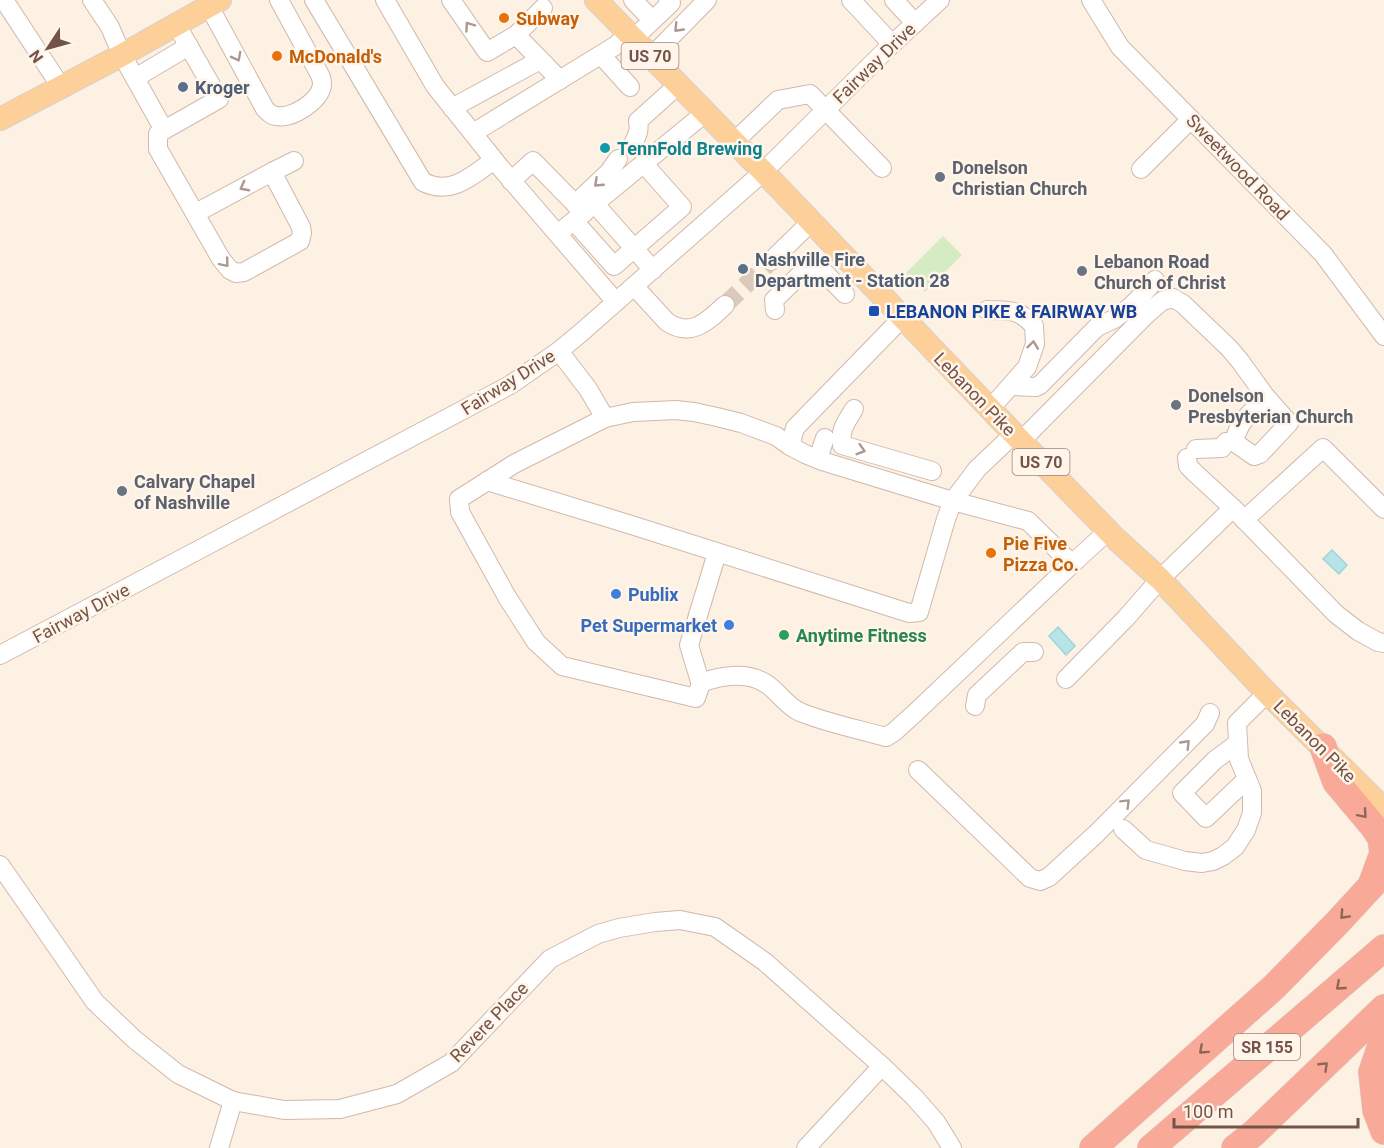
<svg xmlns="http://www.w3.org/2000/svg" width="1384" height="1148" font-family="Roboto,sans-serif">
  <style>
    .green { fill: #d5ebc1 }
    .water { fill: #b7e4e7; stroke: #9dd5d9; stroke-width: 1.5 }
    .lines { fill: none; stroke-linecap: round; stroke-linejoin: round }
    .minor-tunnel { stroke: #dbcabc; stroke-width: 18; stroke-dasharray: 18 9; stroke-linecap: butt }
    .minor-casing { stroke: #d0b9ac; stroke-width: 20 }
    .major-casing { stroke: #d8cfcc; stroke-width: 24 }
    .highway-casing { stroke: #d8cfcc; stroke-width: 28 }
    .minor { stroke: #fff; stroke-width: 18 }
    .major { stroke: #fdd099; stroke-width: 22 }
    .highway { stroke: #f9a998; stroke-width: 27 }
    .oneway { stroke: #ac9891 }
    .oneway2 { stroke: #8f6558 }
    .food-dot { fill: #e8710a; stroke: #fff5ea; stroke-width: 2 }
    .service-dot { fill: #5c6f8a; stroke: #fff5ea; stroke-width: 2 }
    .culture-dot { fill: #0f9aa8; stroke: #fff5ea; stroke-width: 2 }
    .worship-dot { fill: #6b7280; stroke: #fff5ea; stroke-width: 2 }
    .transit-dot { fill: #1a4fb4; stroke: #fff5ea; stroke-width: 2 }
    .shop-dot { fill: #3f7fe0; stroke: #fff5ea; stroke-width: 2 }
    .leisure-dot { fill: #2e9e5b; stroke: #fff5ea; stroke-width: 2 }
    .labels { text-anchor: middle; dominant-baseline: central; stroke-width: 5; stroke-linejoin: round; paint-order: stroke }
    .shield { fill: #fff5ea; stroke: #9e8479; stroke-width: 1.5 }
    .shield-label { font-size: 16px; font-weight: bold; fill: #755448 }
    .food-label { font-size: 18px; font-weight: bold; fill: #c56008; stroke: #fff5ea; text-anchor: start }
    .street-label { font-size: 18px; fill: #755448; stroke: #fff5ea }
    .service-label { font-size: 18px; font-weight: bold; fill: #4e5e75; stroke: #fff5ea; text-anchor: start }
    .culture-label { font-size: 18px; font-weight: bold; fill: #0d838f; stroke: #fff5ea; text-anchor: start }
    .worship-label { font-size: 18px; font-weight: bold; fill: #5b616d; stroke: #fff5ea; text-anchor: start }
    .transit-label { font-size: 18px; font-weight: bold; fill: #164399; stroke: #fff5ea; text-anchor: start }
    .shop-label { font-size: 18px; font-weight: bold; fill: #366cbe; stroke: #fff5ea; text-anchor: start }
    .leisure-label { font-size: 18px; font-weight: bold; fill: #27864d; stroke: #fff5ea; text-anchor: start }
  </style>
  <rect width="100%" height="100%" fill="#fdf1e3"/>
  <polygon class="green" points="943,236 962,255 925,292 906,273"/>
  <g class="water">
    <polygon points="1332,550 1347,565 1339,574 1323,559"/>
    <polygon points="1058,627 1075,646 1066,655 1049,636"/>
  </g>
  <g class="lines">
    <polyline class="minor-tunnel" points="725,305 771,261"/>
    <defs>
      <g id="minor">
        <polyline points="4,0 61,87"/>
        <polyline points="92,0 110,27 122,55 164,130 219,99 176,24"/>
        <path d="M314,0L423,182C451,196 472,176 494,160"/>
        <polyline points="385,0 435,86 499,166 616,302"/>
        <polyline points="451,0 487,52 516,35"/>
        <polyline points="633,0 652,20"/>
        <polyline points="851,0 892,44"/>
        <polyline points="894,0 915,23"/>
        <polyline points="1091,0 1120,47 1323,254 1384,336"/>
        <path d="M209,6L265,109C269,113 272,116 277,116C292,119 320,101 322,85C322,82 321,77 320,75L279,0"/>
        <polyline points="543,8 516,35 560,80"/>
        <polyline points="633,39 671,3 668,0"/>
        <polyline points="601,55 630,87"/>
        <polyline points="651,57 707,0"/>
        <polyline points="135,78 189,46"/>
        <polyline points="452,108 540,60"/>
        <polyline points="164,130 158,134 158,149 221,259 230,270 236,273 244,272 300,241 302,233 301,227 272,172 196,213"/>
        <polyline points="473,133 615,46 628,34"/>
        <polyline points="734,142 778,100 810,94 882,168"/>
        <path d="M633,144C637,136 640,131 638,121L678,85"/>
        <polyline points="1141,169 1191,119"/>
        <polyline points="272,172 294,161"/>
        <polyline points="511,181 533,161 584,213"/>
        <polyline points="575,204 609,172 618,159"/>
        <polyline points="595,204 653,270"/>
        <polyline points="574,221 614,266 682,207 644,164"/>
        <polyline points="565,228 705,113"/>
        <polyline points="771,261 811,222"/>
        <path d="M634,286L667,322C691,338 707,322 725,305"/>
        <polyline points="775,310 774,300 808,267 822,270 845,294"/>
        <path d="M987,310C1008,311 1019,308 1034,326L1035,344L1027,367L990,409"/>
        <polyline points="559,351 588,389 605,418"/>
        <polyline points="1012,386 1036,387 1040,385 1097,327 1114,319 1130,307 1143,294 1155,280"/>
        <path d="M854,409C847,421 839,430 842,445L932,471"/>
        <polyline points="1021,441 1147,314 1162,301 1173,298 1183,304 1229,348 1240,361 1266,397"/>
        <polyline points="790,446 795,428 902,318"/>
        <path d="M1196,449L1222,448L1226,442H1234L1254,456L1260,454L1289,423L1266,397C1251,413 1239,420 1234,442"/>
        <polyline points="1187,458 1188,466 1195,473 1233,508 1336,614 1358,631 1378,642 1384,643"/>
        <polyline points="818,459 825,438"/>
        <polyline points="487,481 625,523 909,613 919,612 946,519 953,501 977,469 1014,434"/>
        <polyline points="1244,520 1323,448 1384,509"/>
        <path d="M1072,564L915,713L894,732L886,737C857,729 827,723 800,712C787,706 780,694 768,685C749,671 722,675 701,683L696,698L562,666L536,642L507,597L460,512L459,499L514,464L605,418L633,412L676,410L694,412L717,417L741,423L776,436L790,446L805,454L822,461L953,501L1028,521L1072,564L1109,530"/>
        <polyline points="0,655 510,385 559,351 583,331 763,172 887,49 940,0"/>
        <polyline points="1066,679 1126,618 1160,579 1233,508"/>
        <polyline points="701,685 689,645 717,553"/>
        <polyline points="975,706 977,695 1023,652 1034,652"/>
        <polyline points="1238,743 1215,760 1182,793 1206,818 1247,779"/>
        <polyline points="918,770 1030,878 1040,881 1049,877 1096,834 1205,724 1210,713"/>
        <polyline points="1123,829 1146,850 1185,861 1202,863 1213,861 1223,856 1235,847 1246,830 1252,813 1252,791 1239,759 1237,723 1267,693"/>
        <polyline points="0,865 95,1002 134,1039 178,1074 233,1101 284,1110 340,1109 397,1094 451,1063 550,959 598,934 619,928 655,922 680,920 715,927 765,962 882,1066 914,1097 936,1122 952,1148"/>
        <polyline points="219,1148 233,1101"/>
        <polyline points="806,1148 882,1066"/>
      </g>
      <g id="major">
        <polyline points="596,0 780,189 1014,434 1116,539 1160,579 1267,693 1384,809"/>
        <polyline points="0,119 122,55 220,0"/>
      </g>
      <g id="highway">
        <polyline points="1323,747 1336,782 1373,826 1381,838 1383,853 1371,886"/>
        <polyline points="1384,1037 1372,1072 1376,1110 1384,1131"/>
        <polyline points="1093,1148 1274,987 1337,923 1384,872"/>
        <polyline points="1151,1148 1384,948"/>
        <polyline points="1235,1148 1254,1133 1384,1008"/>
      </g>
    </defs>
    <use href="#minor" class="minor-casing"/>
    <use href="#major" class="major-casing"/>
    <use href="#highway" class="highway-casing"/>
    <use href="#minor" class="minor"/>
    <use href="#major" class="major"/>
    <use href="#highway" class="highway"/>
  </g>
  <defs><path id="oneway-chevron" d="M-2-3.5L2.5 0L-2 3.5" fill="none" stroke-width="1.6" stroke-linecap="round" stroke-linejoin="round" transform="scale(1.5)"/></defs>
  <g class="oneway">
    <use href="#oneway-chevron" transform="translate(469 26) rotate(-125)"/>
    <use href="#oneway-chevron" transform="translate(678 28) rotate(134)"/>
    <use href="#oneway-chevron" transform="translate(237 57) rotate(62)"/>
    <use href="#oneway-chevron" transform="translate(598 183) rotate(137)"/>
    <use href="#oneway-chevron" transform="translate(244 187) rotate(152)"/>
    <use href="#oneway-chevron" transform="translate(225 263) rotate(50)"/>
    <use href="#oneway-chevron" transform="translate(1033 345) rotate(-83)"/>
    <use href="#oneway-chevron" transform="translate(861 450) rotate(17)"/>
    <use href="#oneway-chevron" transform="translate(1186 744) rotate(-46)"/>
    <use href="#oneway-chevron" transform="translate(1126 803) rotate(-45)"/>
  </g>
  <g class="oneway2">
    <use href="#oneway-chevron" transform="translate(1363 814) rotate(49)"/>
    <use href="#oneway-chevron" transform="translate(1344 915) rotate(133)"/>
    <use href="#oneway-chevron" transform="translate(1340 986) rotate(139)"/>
    <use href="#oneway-chevron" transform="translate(1203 1050) rotate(138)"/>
    <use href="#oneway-chevron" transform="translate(1324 1066) rotate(-44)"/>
  </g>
  <g class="food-dot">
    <circle cx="504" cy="18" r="6"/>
    <circle cx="277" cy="56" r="6"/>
    <circle cx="991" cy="553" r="6"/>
  </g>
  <g class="service-dot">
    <circle cx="183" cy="87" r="6"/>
    <circle cx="743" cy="269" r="6"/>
  </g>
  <circle class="culture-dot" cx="605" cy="148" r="6"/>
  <g class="worship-dot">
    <circle cx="940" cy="177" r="6"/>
    <circle cx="1082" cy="271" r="6"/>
    <circle cx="1176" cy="405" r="6"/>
    <circle cx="122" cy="491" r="6"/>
  </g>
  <rect class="transit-dot" x="868" y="305" width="12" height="12" rx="3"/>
  <g class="shop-dot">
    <circle cx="616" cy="594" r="6"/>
    <circle cx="729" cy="625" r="6"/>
  </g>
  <circle class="leisure-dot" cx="784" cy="635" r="6"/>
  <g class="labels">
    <g class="shield">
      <rect x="621.5" y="43" width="57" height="26" rx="4.5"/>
      <rect x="1012.5" y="449" width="57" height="26" rx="4.5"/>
      <rect x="1234" y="1034" width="66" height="26" rx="4.5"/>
    </g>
    <g class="shield-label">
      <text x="650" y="56">US 70</text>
      <text x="1041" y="462">US 70</text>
      <text x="1267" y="1047">SR 155</text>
    </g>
    <g class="food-label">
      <text x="516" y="18">Subway</text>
      <text x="289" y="56">McDonald's</text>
      <text x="1003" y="543">Pie Five<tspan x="1003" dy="21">Pizza Co.</tspan></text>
    </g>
    <g class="street-label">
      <text transform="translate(874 63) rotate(-44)">Fairway Drive</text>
      <text transform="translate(1238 167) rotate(46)">Sweetwood Road</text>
      <text transform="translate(508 382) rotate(-32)">Fairway Drive</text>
      <text transform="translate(975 394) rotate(46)">Lebanon Pike</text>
      <text transform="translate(81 613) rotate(-28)">Fairway Drive</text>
      <text transform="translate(1315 741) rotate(45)">Lebanon Pike</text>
      <text transform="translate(489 1022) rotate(-46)">Revere Place</text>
    </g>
    <g class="service-label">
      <text x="195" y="87">Kroger</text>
      <text x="755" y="259">Nashville Fire<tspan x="755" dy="21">Department - Station 28</tspan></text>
    </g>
    <g class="culture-label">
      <text x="617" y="148">TennFold Brewing</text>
    </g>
    <g class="worship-label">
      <text x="952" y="167">Donelson<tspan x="952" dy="21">Christian Church</tspan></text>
      <text x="1094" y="261">Lebanon Road<tspan x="1094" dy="21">Church of Christ</tspan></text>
      <text x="1188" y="395">Donelson<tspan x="1188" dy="21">Presbyterian Church</tspan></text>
      <text x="134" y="481">Calvary Chapel<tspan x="134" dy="21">of Nashville</tspan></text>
    </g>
    <g class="transit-label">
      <text x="886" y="311">LEBANON PIKE &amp; FAIRWAY WB</text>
    </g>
    <g class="shop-label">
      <text x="628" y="594">Publix</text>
      <text x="717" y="625" text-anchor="end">Pet Supermarket</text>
    </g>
    <g class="leisure-label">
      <text x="796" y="635">Anytime Fitness</text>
    </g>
  </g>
  <g transform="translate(48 48) rotate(234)" stroke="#fff5ea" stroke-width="4.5" paint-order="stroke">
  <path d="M0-4.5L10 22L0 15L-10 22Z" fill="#755448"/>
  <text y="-9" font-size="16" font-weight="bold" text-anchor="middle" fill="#755448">N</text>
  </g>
  <path d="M1174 1118v9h184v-9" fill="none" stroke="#755448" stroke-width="3"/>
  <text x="1183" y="1118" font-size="18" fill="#755448" stroke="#fff5ea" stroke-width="4.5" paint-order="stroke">100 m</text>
</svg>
